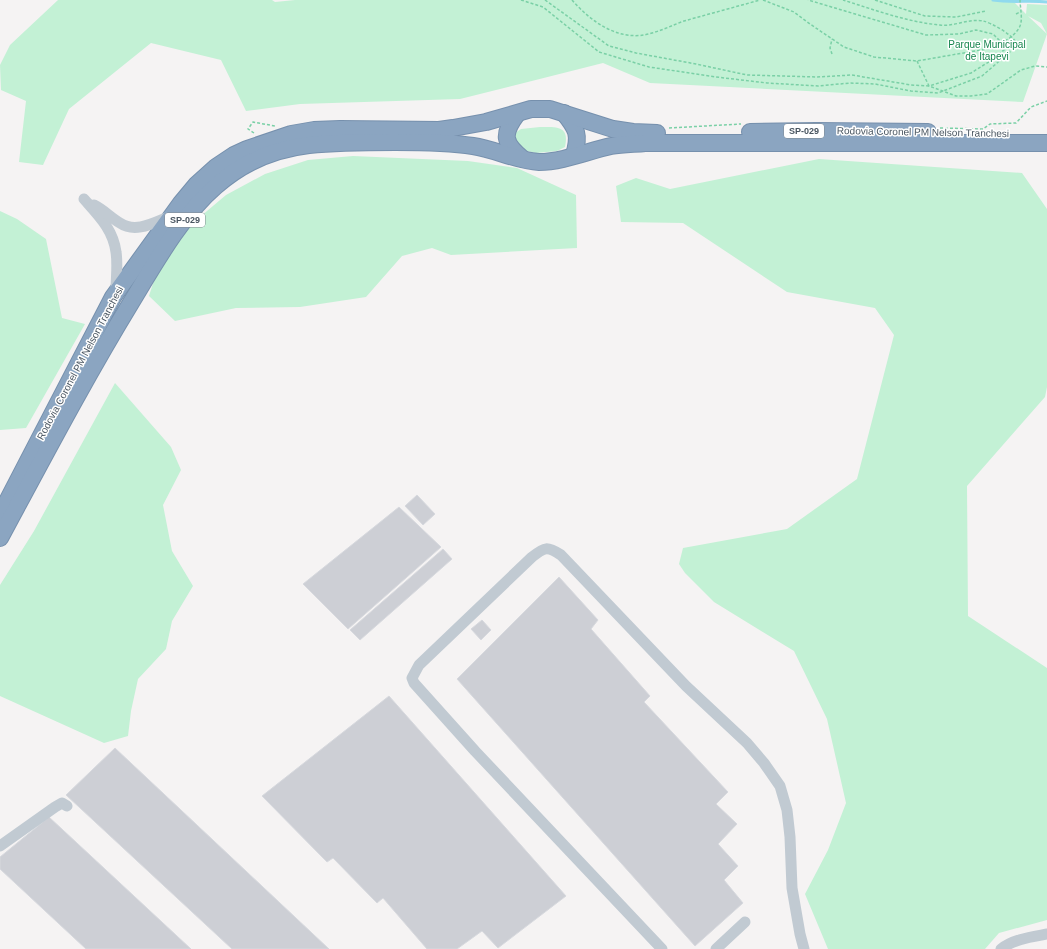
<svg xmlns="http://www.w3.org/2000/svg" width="1047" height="949" font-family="Helvetica,sans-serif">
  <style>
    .green { fill: #c3f1d5 }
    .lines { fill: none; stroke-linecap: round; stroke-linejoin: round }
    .stream { stroke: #90daee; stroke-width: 3 }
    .building { fill: #cdcfd5; stroke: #d7d9de }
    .highway-casing { stroke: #7690ad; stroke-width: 18 }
    .path { stroke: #7ad0a6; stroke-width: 1.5; stroke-dasharray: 3 2; stroke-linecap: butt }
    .minor { stroke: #c1cad2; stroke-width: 11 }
    .highway { stroke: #8ba5c1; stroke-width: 16 }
    .labels { text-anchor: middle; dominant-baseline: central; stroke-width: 3; stroke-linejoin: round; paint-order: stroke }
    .shield { fill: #fff; stroke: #808990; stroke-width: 1 }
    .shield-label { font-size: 9px; font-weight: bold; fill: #4a5661 }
    .park-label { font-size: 10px; fill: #17864f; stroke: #fff }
    .street-label { font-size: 10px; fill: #4a5661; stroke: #fff }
  </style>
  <rect width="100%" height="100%" fill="#f5f3f3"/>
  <g class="green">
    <polygon points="58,0 272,0 275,2 295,0 1012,0 1026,14 1027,4 1047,5 1047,34 1041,23 1028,16 1047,34 1023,102 650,83 603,63 460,99 300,104 246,111 221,60 151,43 69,109 43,165 19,162 26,101 1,90 0,65 10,45"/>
    <path d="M540,127C556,127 570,125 565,147L557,151L536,153L523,150L514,139L515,133L521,129Z"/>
    <polygon points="353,156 468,161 517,168 576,195 577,248 451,255 432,248 402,256 366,297 300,307 236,308 175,321 149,296 161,258 188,227 226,195 265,174 308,160"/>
    <polygon points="819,159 1022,173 1047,209 1047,387 1045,397 967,486 968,616 1047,668 1047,920 999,933 985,949 828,949 805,894 828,850 846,803 827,719 794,651 714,602 685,573 679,564 683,548 787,529 857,479 894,335 875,308 787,292 683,223 621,222 616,186 636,178 670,189"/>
    <polygon points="0,211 17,219 46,239 62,318 85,324 26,428 0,430"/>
    <polygon points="115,383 171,447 181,470 163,505 172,551 193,586 172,621 166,649 138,679 131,711 128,736 104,743 0,696 0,585 34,531"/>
  </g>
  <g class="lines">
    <path class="stream" d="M993,0C1011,3 1029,0 1047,2"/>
  </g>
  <g class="building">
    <polygon points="417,495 435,514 423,525 405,506"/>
    <polygon points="399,507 441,547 348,629 303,584"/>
    <polygon points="443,549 452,559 360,640 350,630"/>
    <polygon points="559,577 598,620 591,629 650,696 644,702 728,792 716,804 737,824 718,844 738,866 724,880 743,903 695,946 457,679"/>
    <polygon points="482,620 491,630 481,640 471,629"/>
    <polygon points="389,696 566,896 498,948 482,931 457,949 427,949 383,898 377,903 333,858 327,862 262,796"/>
    <polygon points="115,748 329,949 232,949 66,795"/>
    <polygon points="49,817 191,949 86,949 0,869 0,857"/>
  </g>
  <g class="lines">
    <defs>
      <g id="highway">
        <path d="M564,113C577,129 580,135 574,155"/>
        <path d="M517,114C502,134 503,143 523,159"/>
        <polyline points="750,132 816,131 928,132"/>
        <polyline points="0,515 113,297 181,203 196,185 216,167 234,155 247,149 291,134 314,130 340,129 439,130 453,128 486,122 531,109 550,109 613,129 633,132 657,133"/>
        <path d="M0,538C43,458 85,378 132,301C155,263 182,215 216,186C242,163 274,149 309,145C338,142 366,142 395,142C421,142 447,142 473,146C495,149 516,161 539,162C563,162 588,151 611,146C622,144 634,144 645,143H1047"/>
      </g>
    </defs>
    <use href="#highway" class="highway-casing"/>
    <g class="path">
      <path d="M521,0L543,7L599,52L649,67L716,77L767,83L818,86L850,83L875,84L911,91L938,93L982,76L1012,50L1016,42C1011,34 992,23 983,21C969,18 954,27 940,25C907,22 875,10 843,0"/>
      <polyline points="545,0 609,46 636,53 696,64 747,75 817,77 852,75 911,85 929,86 971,73 995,58 1005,49 1006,47 993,34 976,30 959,34 926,35 808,0"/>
      <path d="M572,0C592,23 621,43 652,33C663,30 673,25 684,21C709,14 735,7 760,0"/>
      <path d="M763,0L794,12L810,24L844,47L874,57L917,61L992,48C1002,43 1015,37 1020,26C1023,19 1020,7 1020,0"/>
      <polyline points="875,0 925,16 956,17 986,11"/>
      <polyline points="1016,14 1020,12"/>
      <polyline points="832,54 830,48 832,39"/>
      <polyline points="917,61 929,86 956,96 971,96 987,94 1021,70 1035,66 1047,67"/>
      <polyline points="669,128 741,124"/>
      <polyline points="940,128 983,129 990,124 1016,123 1031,107 1047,101"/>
      <polyline points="254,133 248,129 253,122 275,126"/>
    </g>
    <g class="minor">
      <path d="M84,199C98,215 113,229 116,252C118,264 116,279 116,292"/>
      <path d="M94,205C104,210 111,218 120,223C136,234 155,222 171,216"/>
      <polyline points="0,846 55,807 62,803 67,806"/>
      <path d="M662,949L475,751L414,683L412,678L419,665L532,557C545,547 547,546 561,555L686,686L747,743L764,763L780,786L787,810L790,837L792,888L800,934L804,949"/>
      <polyline points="716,949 745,922"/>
      <path d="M1001,949C1014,939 1031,937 1047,934"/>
    </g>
    <use href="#highway" class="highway"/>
  </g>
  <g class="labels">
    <g class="shield">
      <rect x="784" y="124" width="40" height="14" rx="3"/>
      <rect x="165" y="213" width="40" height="14" rx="3"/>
    </g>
    <g class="shield-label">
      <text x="804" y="131">SP-029</text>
      <text x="185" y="220">SP-029</text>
    </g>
    <g class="park-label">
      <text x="987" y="44">Parque Municipal<tspan x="987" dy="12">de Itapevi</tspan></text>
    </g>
    <g class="street-label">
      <text transform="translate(923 132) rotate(1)">Rodovia Coronel PM Nelson Tranchesi</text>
      <text transform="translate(80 363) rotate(-62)">Rodovia Coronel PM Nelson Tranchesi</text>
    </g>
  </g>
</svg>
